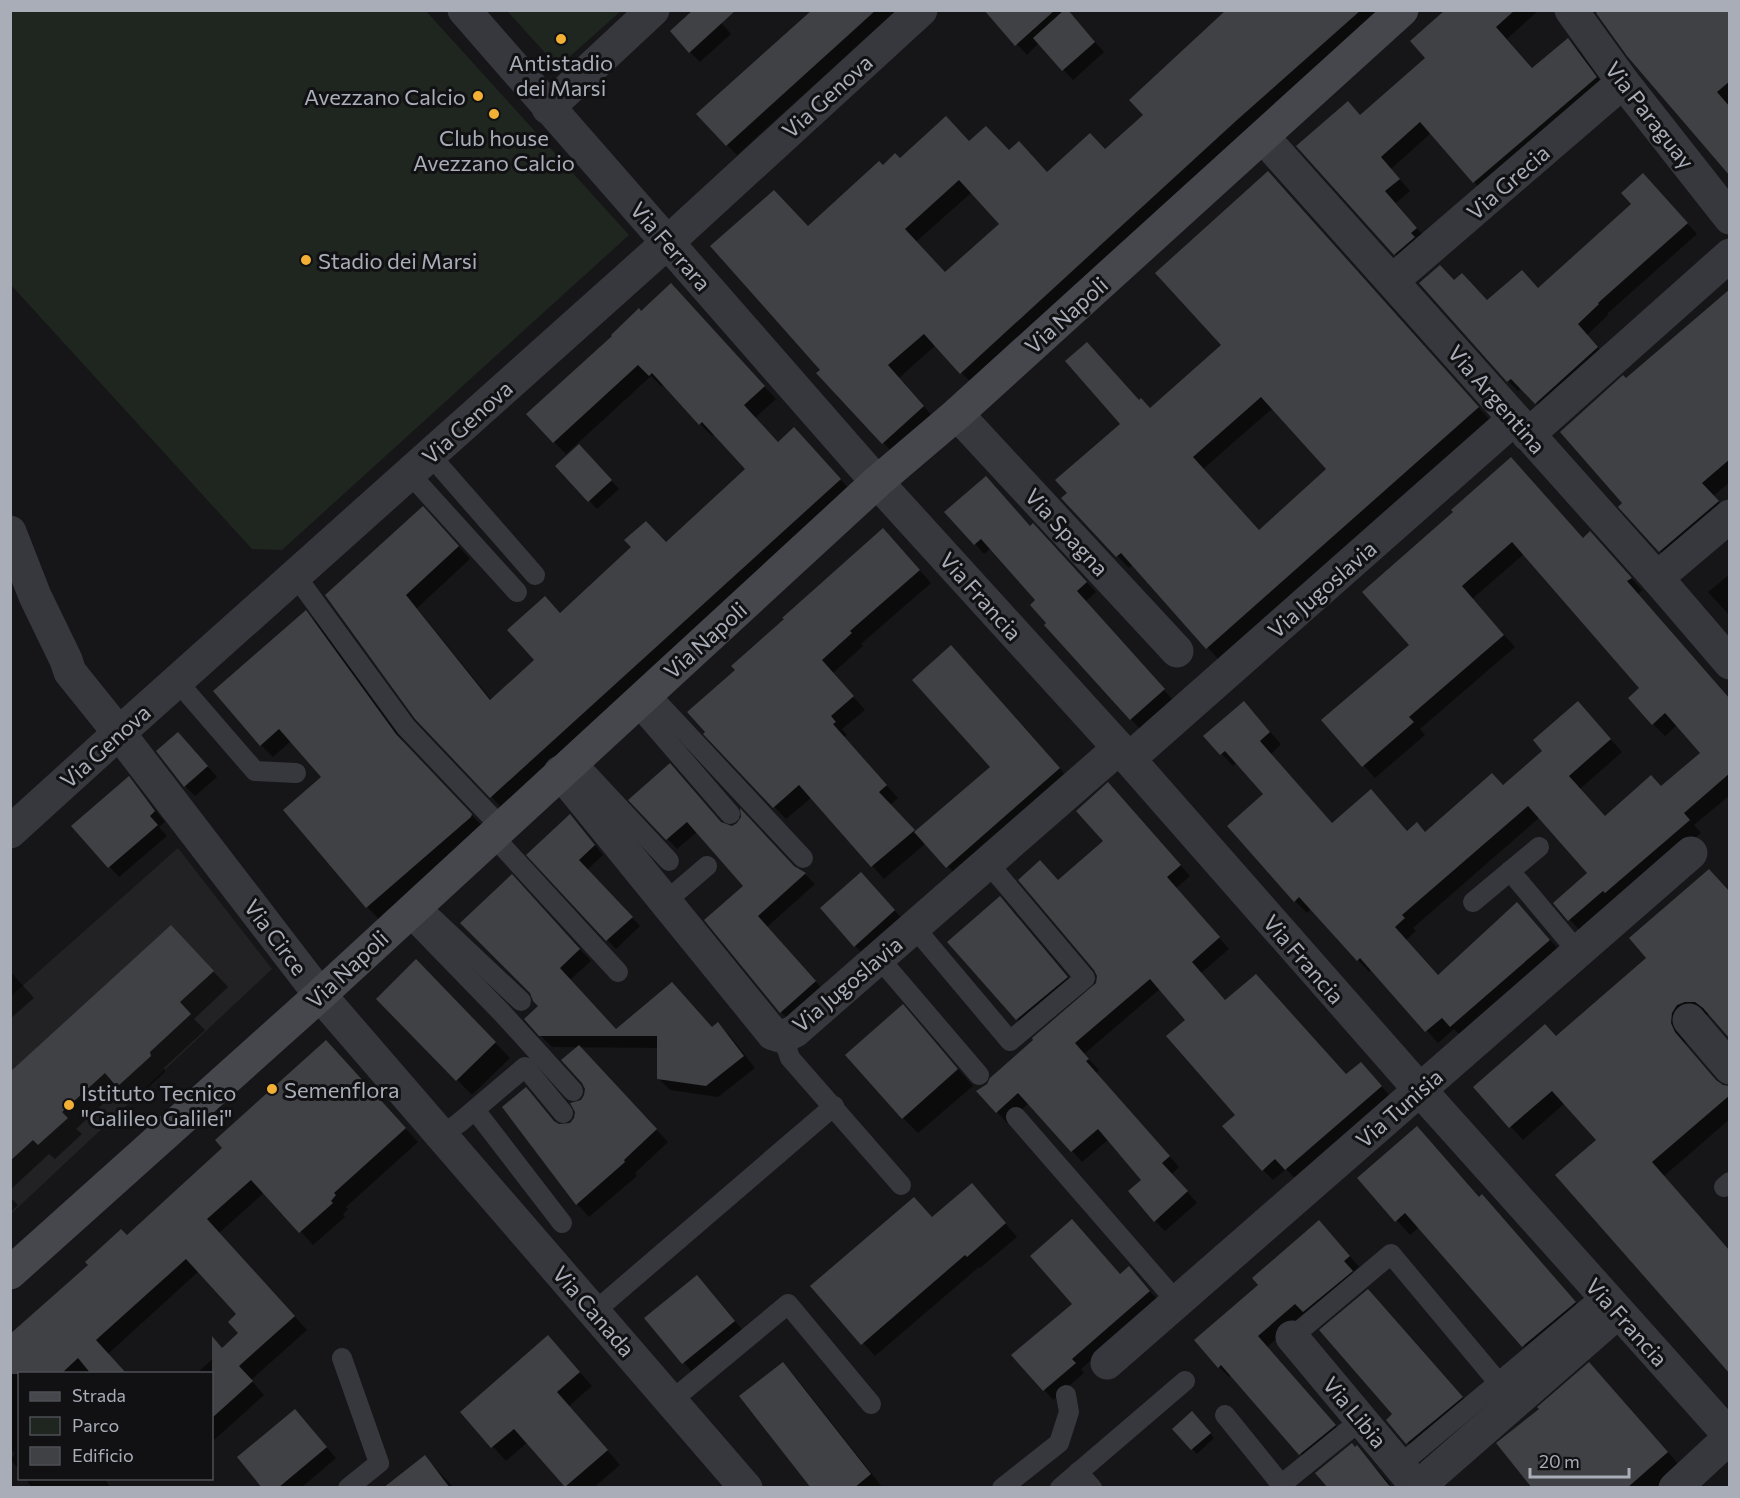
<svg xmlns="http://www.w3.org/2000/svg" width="1740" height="1498" font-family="Commissioner,sans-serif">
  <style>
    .built { fill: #222225 }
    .green { fill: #1e261f }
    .shadow { fill: #0007; fill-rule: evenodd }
    .building { fill: #404145; fill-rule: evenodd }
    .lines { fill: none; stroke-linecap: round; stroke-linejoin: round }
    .lane { stroke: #37383d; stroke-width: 20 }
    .street { stroke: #37383d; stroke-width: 33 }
    .secondary { stroke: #45474d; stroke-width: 33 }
    .poi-dot { fill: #f2b134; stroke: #111113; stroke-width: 2 }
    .labels { text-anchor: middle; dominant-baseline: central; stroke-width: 6; stroke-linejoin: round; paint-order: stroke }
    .poi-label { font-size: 22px; fill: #a8adb8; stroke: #111113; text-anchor: start }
    .street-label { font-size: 22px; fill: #a8adb8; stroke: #111113 }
  </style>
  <rect width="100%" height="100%" fill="#161618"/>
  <polygon class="built" points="178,848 272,969 11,1214 11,996"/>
  <g class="green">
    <polygon points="11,10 426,11 629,235 282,550 252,549 11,285"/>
    <polygon points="507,11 621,11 558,67"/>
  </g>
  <g class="shadow">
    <polygon points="710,10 731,34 700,62 690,52"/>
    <polygon points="814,10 897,10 737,155 727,145"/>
    <polygon points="986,10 1064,10 1076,21 1104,52 1073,80 1039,43 1027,55"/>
    <path d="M1228,10H1388L973,385L936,345L899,378L935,419L895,455L818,373L822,370L808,228L883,167L900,160L969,143L1009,152L1047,173L1105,151L1145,115ZM972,192L1001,224L945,274L916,242Z"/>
    <polygon points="1448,10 1539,10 1507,39 1533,70 1568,40 1579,51 1607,89 1485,194 1431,133 1391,169 1410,191 1396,203 1427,240 1406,265 1395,254 1361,116 1428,58"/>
    <polygon points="1596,10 1730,10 1730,174 1629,55"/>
    <path d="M1280,184L1490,420L1219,660L1133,564L1129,568L1063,498L1139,401L1151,409L1223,345ZM1273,408L1328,470L1260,532L1203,469Z"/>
    <polygon points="1653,186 1697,234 1607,314 1608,315 1587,335 1607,358 1546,413 1522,388 1518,391 1508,381 1454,282 1487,302 1538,289"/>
    <polygon points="1730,291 1730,482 1713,496 1730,514 1673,564 1660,551 1624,503 1626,380"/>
    <polygon points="683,297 776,399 755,418 779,443 806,441 852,492 503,809 416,718 327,595 435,520 470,559 417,608 492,701 536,660 560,614 666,543 747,469 715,434 712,436 700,424 664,384 662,387 651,376 566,454 554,442 641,313"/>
    <polygon points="587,454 619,489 597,509 557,466"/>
    <polygon points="947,512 1030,527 1042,535 1096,592 1085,602 1173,700 1140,729 1046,625 1048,623 1037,600 991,548 984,554"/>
    <polygon points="1455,512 1583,539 1602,545 1642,590 1638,594 1730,701 1730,795 1694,825 1701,833 1618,904 1581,932 1555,903 1589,873 1540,817 1413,928 1416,931 1406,940 1438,976 1529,916 1561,952 1463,1038 1454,1029 1438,1043 1372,969 1369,972 1358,960 1311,909 1307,913 1295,901 1265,795 1237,762 1233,766 1205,736 1255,715 1281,744 1271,754 1332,824 1371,791 1408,832 1426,833 1503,786 1589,715 1622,752 1580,789 1606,818 1661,788 1702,753 1677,725 1665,736 1653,724 1642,688 1524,554 1472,599 1515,647 1420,729 1425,735 1375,778 1323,720 1411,645"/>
    <polygon points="895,542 931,583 861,644 863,646 833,673 865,710 842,729 847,735 844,737 898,798 890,805 916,832 992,767 961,657 1069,779 957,876 926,843 884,879 812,797 786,819 705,734"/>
    <polygon points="1730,574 1730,616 1708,592"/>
    <polygon points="306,612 318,624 408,748 484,828 379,919 367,907 323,777 291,741 273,757 261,745"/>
    <polygon points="188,744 217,777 195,796 185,786"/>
    <polygon points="129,779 165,822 159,827 167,836 119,877 73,826"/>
    <polygon points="1119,795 1190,876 1176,888 1229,949 1201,973 1226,1002 1347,1075 1371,1074 1391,1097 1296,1179 1286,1169 1273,1180 1263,1170 1237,1115 1187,1020 1160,989 1084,1054 1099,1070 1096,1073 1179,1167 1172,1174 1197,1203 1165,1231 1155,1221 1143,1180 1108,1140 1082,1162 1029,1103 1007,1123 997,1112 988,1085 1098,982 1096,970 1059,882 1105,841"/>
    <polygon points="631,800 723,824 805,874 815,884 767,927 825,992 791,1022 781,1012 745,886 697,832 677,849"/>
    <polygon points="579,825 603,855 587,870 640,926 616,949 528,855"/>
    <polygon points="871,884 904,921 865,956 855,946"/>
    <polygon points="523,888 591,961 570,980 617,1031 672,984 712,1028 718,1024 730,1036 755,1068 718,1097 670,1090 658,1078 659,1048 552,1047 540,1035 540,1006"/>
    <polygon points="1730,893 1710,1015 1700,1014 1683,1037 1687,1046 1720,1085 1730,1088 1730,1119 1664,1176 1598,1141 1565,1103 1523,1140 1475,1087 1557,1038"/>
    <polygon points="1000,898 1015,913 1082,993 1032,1035 949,942"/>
    <polygon points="184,940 228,987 194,1019 205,1030 164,1068 165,1072 133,1101 120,1088 76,1129 82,1134 55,1159 49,1154 10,1190 10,1073"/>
    <polygon points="10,971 34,998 10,1019"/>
    <polygon points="431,977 510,1058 472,1095 378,999"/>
    <polygon points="903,1006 973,1086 918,1133 903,1118"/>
    <polygon points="339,1055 418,1142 346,1207 348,1209 343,1214 345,1217 313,1245 265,1192 219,1233 307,1330 251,1380 264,1395 213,1441 212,1439 212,1374 196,1374 241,1333 238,1315 199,1271 108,1354 126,1374 20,1374 20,1471 10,1459 15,1454 10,1448 10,1337"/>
    <polygon points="591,1060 668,1142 635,1173 637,1176 589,1217 577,1204 526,1089 558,1125 571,1124 586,1096"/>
    <polygon points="1359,1178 1480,1198 1495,1210 1588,1317 1537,1360 1419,1227 1410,1235"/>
    <polygon points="10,1197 18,1205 10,1213"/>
    <polygon points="984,1198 1017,1237 980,1268 979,1267 875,1356 812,1286 914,1199 933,1219"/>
    <polygon points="1329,1232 1359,1267 1353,1272 1361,1282 1306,1313 1267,1347 1345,1436 1310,1464 1231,1375 1229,1377 1219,1367 1260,1285"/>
    <polygon points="1120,1275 1138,1278 1159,1301 1081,1369 1084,1373 1053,1400 1014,1355 1074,1304"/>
    <polygon points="707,1287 744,1332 693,1373 646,1318"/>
    <polygon points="1368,1291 1477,1413 1422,1459 1388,1420 1394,1414"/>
    <polygon points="548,1337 592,1386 569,1406 620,1465 593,1488 568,1488 528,1442 506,1461 462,1412"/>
    <polygon points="783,1364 798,1380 883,1488 813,1488"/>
    <polygon points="1603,1378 1681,1467 1657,1488 1534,1488"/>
    <polygon points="295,1411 336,1458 301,1488 264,1488"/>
    <polygon points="1197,1418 1214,1438 1197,1454 1174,1429"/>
    <polygon points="1357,1447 1390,1484 1389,1485 1391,1488 1328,1488"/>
    <polygon points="425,1457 454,1488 385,1488"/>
    <polygon points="25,1478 104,1478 111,1488 32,1488"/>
  </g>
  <g class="building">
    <polygon points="693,10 736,10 689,53 670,31"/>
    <polygon points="812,10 876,10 726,146 696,114"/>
    <polygon points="984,10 1055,10 1015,46"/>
    <polygon points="1064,10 1068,10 1095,42 1062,71 1033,38"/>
    <path d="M1226,10H1361L1237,120L960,374L924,334L888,365L924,406L882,444L816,373L820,370L710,246L774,190L808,226L879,161L883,165L895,153L900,158L946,116L969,141L986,126L1009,150L1019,141L1047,172L1090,133L1105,149L1143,115L1129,100ZM959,180L999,224L945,272L905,229Z"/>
    <polygon points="1445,10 1515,10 1496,27 1532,68 1568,38 1597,77 1473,183 1420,122 1381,157 1400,179 1385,191 1417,228 1411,233 1415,237 1394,255 1296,146 1348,101 1360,115 1425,58 1410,41"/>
    <polygon points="1599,10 1730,10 1730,81 1717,92 1730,107 1730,176 1627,56 1596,13"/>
    <path d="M1268,171L1479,407L1206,649L1121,553L1116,557L1061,498L1067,493L1055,480L1120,424L1065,361L1087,342L1139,400L1141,398L1150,408L1221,345L1155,273ZM1261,397L1326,469L1259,530L1193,457Z"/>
    <polygon points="1643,173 1688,223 1598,303 1599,304 1578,324 1598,347 1535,404 1511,379 1507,382 1419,283 1440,265 1454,280 1462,273 1487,300 1522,270 1538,288 1631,204 1621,193"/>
    <polygon points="671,283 765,386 744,405 778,442 794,427 841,479 490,798 415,719 325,595 423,506 459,546 406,595 490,700 534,660 507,630 545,596 560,613 631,547 624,540 646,521 666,542 745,469 702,422 699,425 652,373 649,376 638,365 553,443 526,414 612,336 611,335 639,308 641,311"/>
    <polygon points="1730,289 1730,459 1702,483 1719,501 1659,552 1618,507 1622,503 1560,432 1623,375 1626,378"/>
    <polygon points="579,444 612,480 588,502 555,466"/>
    <polygon points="1511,457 1583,538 1590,531 1632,578 1627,581 1730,699 1730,773 1684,813 1690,820 1605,893 1603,891 1568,921 1553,903 1587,873 1528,806 1402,915 1405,918 1395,927 1438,975 1517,902 1550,940 1450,1027 1442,1018 1425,1032 1360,958 1357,961 1299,897 1294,902 1227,826 1263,794 1225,751 1220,755 1203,736 1244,701 1270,732 1260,741 1332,823 1371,789 1407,831 1417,822 1425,832 1492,773 1503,785 1542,751 1533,740 1578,701 1611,739 1569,776 1605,816 1651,775 1661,786 1700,753 1665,713 1652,725 1628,698 1639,688 1512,542 1462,586 1504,635 1409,717 1414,722 1362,767 1321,720 1409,645 1362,592 1453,512 1451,510"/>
    <polygon points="986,476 1030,526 1033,523 1087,582 1077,591 1165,689 1130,720 1044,625 1046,623 1030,605 1035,600 981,539 974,545 944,512"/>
    <polygon points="883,528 920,570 850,631 852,633 822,660 854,696 831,716 836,722 833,724 887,785 879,792 915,830 871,867 799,785 773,808 703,734 705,732 687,712 735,670 731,666 784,619 782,618"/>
    <polygon points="306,610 396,734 472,814 471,817 366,908 283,810 321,777 279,729 260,746 213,691"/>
    <polygon points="951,645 1060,768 946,868 914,832 990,767 912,680"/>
    <polygon points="178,732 208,766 184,787 156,751"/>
    <polygon points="670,763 721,822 732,826 737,823 741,817 740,808 794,866 806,873 758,916 816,981 780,1013 704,920 743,886 687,822 666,840 628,800"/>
    <polygon points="129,776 155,811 150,816 158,825 108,868 71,826"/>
    <polygon points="1108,782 1181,865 1167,877 1220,937 1192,962 1225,1000 1256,974 1346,1074 1361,1062 1382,1086 1285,1170 1275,1159 1262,1171 1222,1126 1235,1115 1166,1036 1185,1020 1150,979 1075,1043 1089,1059 1086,1061 1170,1156 1162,1163 1188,1191 1154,1222 1128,1191 1141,1180 1098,1129 1071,1152 1018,1093 996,1113 976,1091 987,1084 990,1078 1033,1040 1032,1038 1096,983 1097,976 1094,970 1018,880 1040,860 1058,880 1103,841 1076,811"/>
    <polygon points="570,814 595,845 579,860 633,917 606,941 526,855"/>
    <polygon points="1709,869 1730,892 1730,1039 1703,1008 1695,1002 1685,1002 1677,1005 1672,1013 1671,1023 1675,1032 1716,1080 1723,1085 1730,1086 1730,1095 1652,1162 1730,1251 1730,1374 1555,1175 1596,1140 1552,1091 1509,1128 1473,1087 1545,1024 1556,1036 1646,958 1629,938"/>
    <polygon points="861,872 895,910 854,947 820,908"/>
    <polygon points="512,874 580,949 560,968 616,1029 672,982 712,1027 718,1022 744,1056 706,1086 657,1079 657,1036 539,1036 524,1019 538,1006 533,1001 530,993 460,923"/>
    <polygon points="1000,896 1068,977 1016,1020 947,942"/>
    <polygon points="171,925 214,971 180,1002 191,1014 150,1052 151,1056 117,1087 105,1073 62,1112 68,1118 38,1145 33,1140 10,1161 10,1072"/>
    <polygon points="416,959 496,1042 456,1081 376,999"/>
    <polygon points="903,1004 958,1069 902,1119 845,1055"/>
    <polygon points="326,1040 406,1128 334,1193 336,1195 331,1201 333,1203 299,1233 251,1180 207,1219 295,1316 239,1366 253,1381 212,1418 212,1336 222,1348 238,1333 228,1322 236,1314 186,1259 96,1340 127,1374 91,1374 78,1358 61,1374 10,1374 10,1334 88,1265 85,1262 121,1229 127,1235 222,1148 215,1140"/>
    <polygon points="579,1045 657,1129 624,1160 625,1162 576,1205 502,1107 526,1087 554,1121 559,1124 570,1123 574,1118 575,1112 570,1103 581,1100 584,1095 585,1089 582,1083 561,1060"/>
    <polygon points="1417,1126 1479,1197 1482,1194 1576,1302 1522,1347 1405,1213 1395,1222 1357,1178"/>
    <polygon points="972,1183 1006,1223 967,1257 965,1255 861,1345 810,1286 914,1197 932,1217"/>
    <polygon points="1072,1219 1120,1274 1129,1266 1150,1291 1072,1359 1076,1363 1043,1391 1011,1355 1072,1304 1030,1256"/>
    <polygon points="1319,1220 1350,1256 1344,1261 1353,1271 1303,1312 1295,1304 1258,1336 1336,1425 1299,1455 1221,1365 1218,1368 1194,1340 1258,1285 1252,1278"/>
    <polygon points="697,1275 735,1321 682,1364 644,1318"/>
    <polygon points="1368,1289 1463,1397 1406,1444 1386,1420 1392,1414 1319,1330"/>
    <polygon points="548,1335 580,1372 557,1392 608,1450 565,1487 514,1429 491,1448 460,1412"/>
    <polygon points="783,1362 871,1474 854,1488 811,1488 739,1396"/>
    <polygon points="1589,1362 1668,1452 1627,1488 1532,1488 1496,1443 1539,1409 1537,1407"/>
    <polygon points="295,1409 327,1447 278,1488 262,1488 237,1457"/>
    <polygon points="1192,1411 1211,1433 1191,1450 1172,1429"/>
    <polygon points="1352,1443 1355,1447 1357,1445 1391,1488 1328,1488 1315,1473"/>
    <polygon points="425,1455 450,1488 383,1488"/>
  </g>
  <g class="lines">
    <g class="lane">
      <polyline points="430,455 535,575"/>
      <polyline points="409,473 517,592"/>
      <polyline points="295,575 406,727 501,827"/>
      <polyline points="177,681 255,771 296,773"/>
      <polyline points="648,692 803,858"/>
      <polyline points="635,704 730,814"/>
      <polyline points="574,759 669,861"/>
      <polyline points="492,835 618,972"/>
      <polyline points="1510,871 1578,952"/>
      <polyline points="665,902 707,866"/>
      <polyline points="1473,902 1539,847"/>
      <polyline points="418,904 521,1001"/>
      <polyline points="406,914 503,1014 573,1091"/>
      <polyline points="914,927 1010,1041 1085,978 988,863"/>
      <polyline points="879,958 979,1075"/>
      <polyline points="783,1037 790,1058 901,1185"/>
      <polyline points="475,1110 562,1223"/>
      <polyline points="1016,1117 1177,1302"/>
      <polyline points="441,1135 459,1123 525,1067 563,1113"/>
      <polyline points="1724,1187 1730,1182"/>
      <polyline points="594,1312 834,1106"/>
      <polyline points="1292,1337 1391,1254 1498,1382"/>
      <polyline points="342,1358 379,1463 348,1488"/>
      <polyline points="671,1401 788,1304 871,1404"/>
      <polyline points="1225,1415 1284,1488"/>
      <polyline points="1400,1465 1603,1295"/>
      <polyline points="1078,1472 1092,1488"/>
      <polyline points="1282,1484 1361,1420"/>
      <polyline points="1002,1488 1059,1443 1069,1412 1066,1395"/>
      <polyline points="1060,1488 1185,1381"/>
    </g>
    <g class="street">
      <polyline points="464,10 877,482 1129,759 1420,1090 1730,1436"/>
      <polyline points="1571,10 1623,82 1730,218"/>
      <polyline points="548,108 653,10"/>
      <polyline points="1263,137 1657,578 1730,663"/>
      <polyline points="1392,281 1623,82"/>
      <polyline points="957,414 1177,651"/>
      <polyline points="1528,435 1730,255"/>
      <polyline points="10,532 35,596 66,660 70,672 119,733 320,995 746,1488"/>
      <polyline points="1657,578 1730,516"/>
      <polyline points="1129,759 1514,419"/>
      <polyline points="560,772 773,1034 783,1037 795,1031 1119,748"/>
      <polyline points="10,832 119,733 668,242 921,10"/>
      <polyline points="1689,1020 1730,1068"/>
      <polyline points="1292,1337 1418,1488"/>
      <polyline points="1107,1363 1691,853"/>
      <polyline points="1418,1487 1618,1312"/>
      <polyline points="1675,1488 1730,1437"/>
    </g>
    <polyline class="secondary" points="10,1273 320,995 877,482 957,414 1402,10"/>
  </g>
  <g class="poi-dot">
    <circle cx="561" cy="39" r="6"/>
    <circle cx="478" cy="96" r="6"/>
    <circle cx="494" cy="114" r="6"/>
    <circle cx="306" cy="260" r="6"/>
    <circle cx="272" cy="1089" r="6"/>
    <circle cx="69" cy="1105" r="6"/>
  </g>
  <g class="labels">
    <g class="poi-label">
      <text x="561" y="62" text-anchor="middle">Antistadio<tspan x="561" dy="25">dei Marsi</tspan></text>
      <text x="466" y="96" text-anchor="end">Avezzano Calcio</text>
      <text x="494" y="137" text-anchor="middle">Club house<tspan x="494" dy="25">Avezzano Calcio</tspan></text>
      <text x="318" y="260">Stadio dei Marsi</text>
      <text x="284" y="1089">Semenflora</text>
      <text x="81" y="1092">Istituto Tecnico<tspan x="81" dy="25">"Galileo Galilei"</tspan></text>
    </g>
    <g class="street-label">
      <text transform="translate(827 96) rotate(-42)">Via Genova</text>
      <text transform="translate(1650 115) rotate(52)">Via Paraguay</text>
      <text transform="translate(1508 182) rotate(-41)">Via Grecia</text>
      <text transform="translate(671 246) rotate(49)">Via Ferrara</text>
      <text transform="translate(1066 315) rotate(-42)">Via Napoli</text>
      <text transform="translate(1497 399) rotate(49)">Via Argentina</text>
      <text transform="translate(467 422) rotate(-42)">Via Genova</text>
      <text transform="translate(1067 532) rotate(47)">Via Spagna</text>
      <text transform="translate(1322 589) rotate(-41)">Via Jugoslavia</text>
      <text transform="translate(981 596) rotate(48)">Via Francia</text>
      <text transform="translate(705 640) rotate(-42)">Via Napoli</text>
      <text transform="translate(105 746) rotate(-42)">Via Genova</text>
      <text transform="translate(276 937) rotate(53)">Via Circe</text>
      <text transform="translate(1304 959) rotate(49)">Via Francia</text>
      <text transform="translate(347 969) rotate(-43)">Via Napoli</text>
      <text transform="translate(847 984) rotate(-40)">Via Jugoslavia</text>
      <text transform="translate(1399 1108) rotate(-41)">Via Tunisia</text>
      <text transform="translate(594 1311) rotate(49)">Via Canada</text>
      <text transform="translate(1627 1322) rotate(48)">Via Francia</text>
      <text transform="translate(1355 1412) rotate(50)">Via Libia</text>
    </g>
  </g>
  <rect width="1740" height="1498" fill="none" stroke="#a8adb8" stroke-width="24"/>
  <rect x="18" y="1372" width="195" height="108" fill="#111113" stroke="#4d4f55" stroke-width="1.5"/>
  <rect x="30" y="1392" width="30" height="9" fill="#45474d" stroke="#4d4f55" stroke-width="1.5"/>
  <text x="72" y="1402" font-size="18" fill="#a8adb8">Strada</text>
  <rect x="30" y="1417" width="30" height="18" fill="#1e261f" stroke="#4d4f55" stroke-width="1.5"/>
  <text x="72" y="1432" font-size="18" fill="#a8adb8">Parco</text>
  <rect x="30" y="1447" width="30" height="18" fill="#404145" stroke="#4d4f55" stroke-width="1.5"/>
  <text x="72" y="1462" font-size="18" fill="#a8adb8">Edificio</text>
  <path d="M1530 1468v9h99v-9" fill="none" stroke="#a8adb8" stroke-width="3"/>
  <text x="1539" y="1468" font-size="18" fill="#a8adb8" stroke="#111113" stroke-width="4.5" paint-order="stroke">20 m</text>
</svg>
